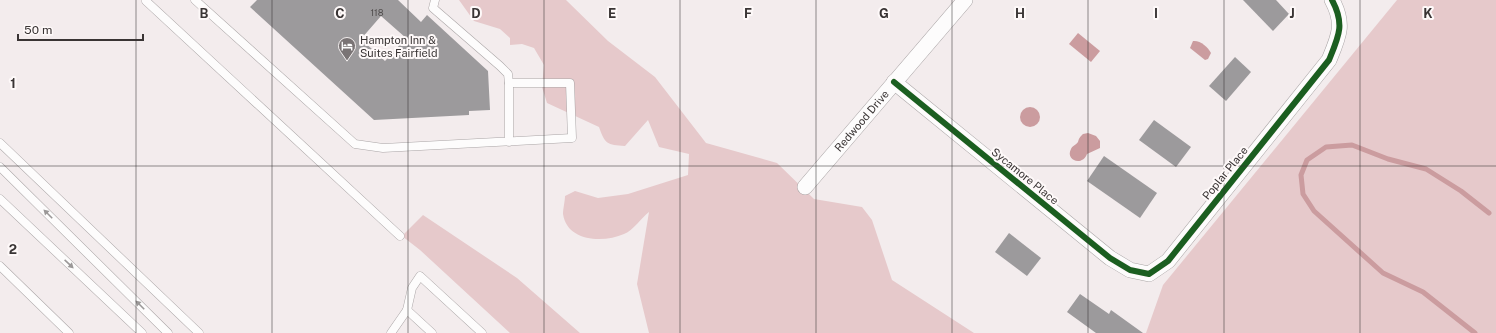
<svg xmlns="http://www.w3.org/2000/svg" width="1496" height="333" font-family="'Public Sans',sans-serif">
  <style>
    .green { fill: #e6c9cb }
    .water { fill: #cb9c9f }
    .lines { fill: none; stroke-linecap: round; stroke-linejoin: round }
    .stream { stroke: #cb9c9f; stroke-width: 5 }
    .building { fill: #9c9a9c; fill-rule: evenodd }
    .service-casing { stroke: #aaa5a6; stroke-width: 9 }
    .minor-casing { stroke: #aaa5a6; stroke-width: 16 }
    .service { stroke: #fdfcfc; stroke-width: 8 }
    .minor { stroke: #fdfcfc; stroke-width: 15 }
    .cycleway-casing { stroke: #fef9f9; stroke-width: 8 }
    .cycleway { stroke: #1b5e20; stroke-width: 6 }
    .oneway { fill: #9b9898 }
    .grid { fill: none; stroke: #393434; stroke-width: 1; stroke-opacity: 0.55 }
    .labels { text-anchor: middle; dominant-baseline: central; stroke-width: 4; stroke-linejoin: round; paint-order: stroke }
    .number-label { font-size: 9px; fill: #524e4e }
    .poi-label { font-size: 11px; fill: #393434; stroke: #fef9f9; text-anchor: start }
    .street-label { font-size: 11px; fill: #393434; stroke: #fef9f9 }
    .grid-label { font-size: 13px; text-anchor: middle; font-weight: bold; fill: #393434; stroke: #fef9f9; stroke-width: 4; stroke-linejoin: round; paint-order: stroke }
  </style>
  <rect width="100%" height="100%" fill="#f3eced"/>
  <g class="green">
    <path d="M459,0H566L608,41L655,77L706,143L777,163L814,199L862,207L872,220L892,280L974,333H649L637,284L649,212C641,218 634,230 624,234C604,243 567,242 563,214C563,209 565,201 565,196L575,191L598,198L628,194L688,175L689,154L659,147L648,120L625,146C607,145 605,144 599,127L547,103L542,87L544,65L534,48L522,44L510,45V38L500,29L474,21Z"/>
    <polygon points="1397,0 1496,0 1496,333 1146,333 1163,285"/>
    <polygon points="423,215 517,278 580,333 510,333 420,250 402,236"/>
  </g>
  <g class="water">
    <polygon points="1078,33 1100,51 1091,62 1069,44"/>
    <path d="M1193,41C1200,40 1208,47 1211,53L1208,59L1205,60L1190,48Z"/>
    <circle cx="1030" cy="117" r="10"/>
    <path d="M1088,133L1096,136L1100,141V148L1087,154C1082,167 1065,160 1071,149C1072,146 1076,145 1078,142C1079,138 1080,137 1083,134Z"/>
  </g>
  <g class="lines">
    <polyline class="stream" points="1475,333 1423,292 1383,273 1314,211 1303,194 1301,175 1307,160 1326,147 1352,145 1388,159 1426,169 1461,191 1489,213"/>
  </g>
  <g class="building">
    <path d="M257,0H398L421,22L427,15L488,71L490,110L469,111V115L374,120L250,7ZM381,16L406,38L385,61L361,39Z"/>
    <polygon points="1243,0 1276,0 1289,14 1273,31"/>
    <polygon points="1235,57 1251,72 1226,101 1209,86"/>
    <polygon points="1154,120 1191,147 1176,167 1139,140"/>
    <polygon points="1104,156 1157,193 1140,218 1087,181"/>
    <polygon points="1009,233 1041,258 1027,276 995,252"/>
    <polygon points="1080,294 1109,314 1111,310 1143,333 1096,333 1067,312"/>
  </g>
  <g class="lines">
    <defs>
      <g id="service">
        <polyline points="195,0 355,144 383,148 572,138 570,83 509,83 509,142"/>
        <polyline points="435,0 433,8 500,66 508,74 509,83"/>
        <polyline points="146,1 400,236"/>
        <polyline points="0,143 199,333"/>
        <polyline points="0,167 168,333"/>
        <polyline points="0,199 142,333"/>
        <polyline points="0,266 69,333"/>
        <polyline points="407,310 412,288 420,276 482,333"/>
        <polyline points="391,333 407,310 432,333"/>
      </g>
      <g id="minor">
        <path d="M894,82L1110,258L1130,270L1149,274L1168,261L1329,60C1339,36 1345,24 1332,0"/>
        <path id="s1" d="M805,187L965,0"/>
      </g>
    </defs>
    <use href="#service" class="service-casing"/>
    <use href="#minor" class="minor-casing"/>
    <use href="#service" class="service"/>
    <use href="#minor" class="minor"/>
    <defs>
      <path id="cycleway" d="M894,82L1110,258L1130,270L1149,274L1168,261L1329,60C1339,36 1345,24 1332,0"/>
    </defs>
    <use href="#cycleway" class="cycleway-casing"/>
    <use href="#cycleway" class="cycleway"/>
  </g>
  <defs><path id="oneway-solid" d="M-6-.8H1V-3.2L6.5 0L1 3.2V.8H-6Z"/></defs>
  <g class="oneway">
    <use href="#oneway-solid" transform="translate(48 214) rotate(-135)"/>
    <use href="#oneway-solid" transform="translate(69 264) rotate(43)"/>
    <use href="#oneway-solid" transform="translate(140 305) rotate(-135)"/>
  </g>
  <path class="grid" d="M136,0V333M272,0V333M408,0V333M544,0V333M680,0V333M816,0V333M952,0V333M1088,0V333M1224,0V333M1360,0V333M0,166H1496"/>
  <defs>
    <symbol id="hotel-pin" viewBox="-11 -11 22 30"><path d="M0 17L-7.5 6A9.5 9.5 0 1 1 7.5 6Z" fill="#7a7475" stroke="#fef9f9"/><path d="M-6-4.5h1.5V1H6V5H4.5V3h-9V5H-6ZM-4 0a1.8 1.8 0 1 1 3.6 0ZM.5 0V-2.5h3Q6-2.5 6 0Z" fill="#fff"/></symbol>
  </defs>
  <g fill-rule="evenodd">
    <use href="#hotel-pin" x="337" y="36" width="20" height="27"/>
  </g>
  <g class="labels">
    <g class="number-label">
      <text x="377" y="12">118</text>
    </g>
    <g class="poi-label">
      <text x="360" y="40">Hampton Inn &amp;<tspan x="360" dy="13">Suites Fairfield</tspan></text>
    </g>
    <g class="street-label">
      <text stroke="none"><textPath href="#s1" startOffset="87">Redwood Drive</textPath></text>
      <text transform="translate(1225 173) rotate(-51)">Poplar Place</text>
      <text transform="translate(1025 176) rotate(39)">Sycamore Place</text>
    </g>
  </g>
  <g class="grid-label">
    <text x="204" y="18">B</text>
    <text x="340" y="18">C</text>
    <text x="476" y="18">D</text>
    <text x="612" y="18">E</text>
    <text x="748" y="18">F</text>
    <text x="884" y="18">G</text>
    <text x="1020" y="18">H</text>
    <text x="1156" y="18">I</text>
    <text x="1292" y="18">J</text>
    <text x="1428" y="18">K</text>
    <text x="13" y="88">1</text>
    <text x="13" y="254">2</text>
  </g>
  <path d="M18 34v6h125v-6" fill="none" stroke="#393434" stroke-width="2"/>
  <text x="24" y="34" font-size="12" fill="#393434" stroke="#fef9f9" stroke-width="3" paint-order="stroke">50 m</text>
</svg>
